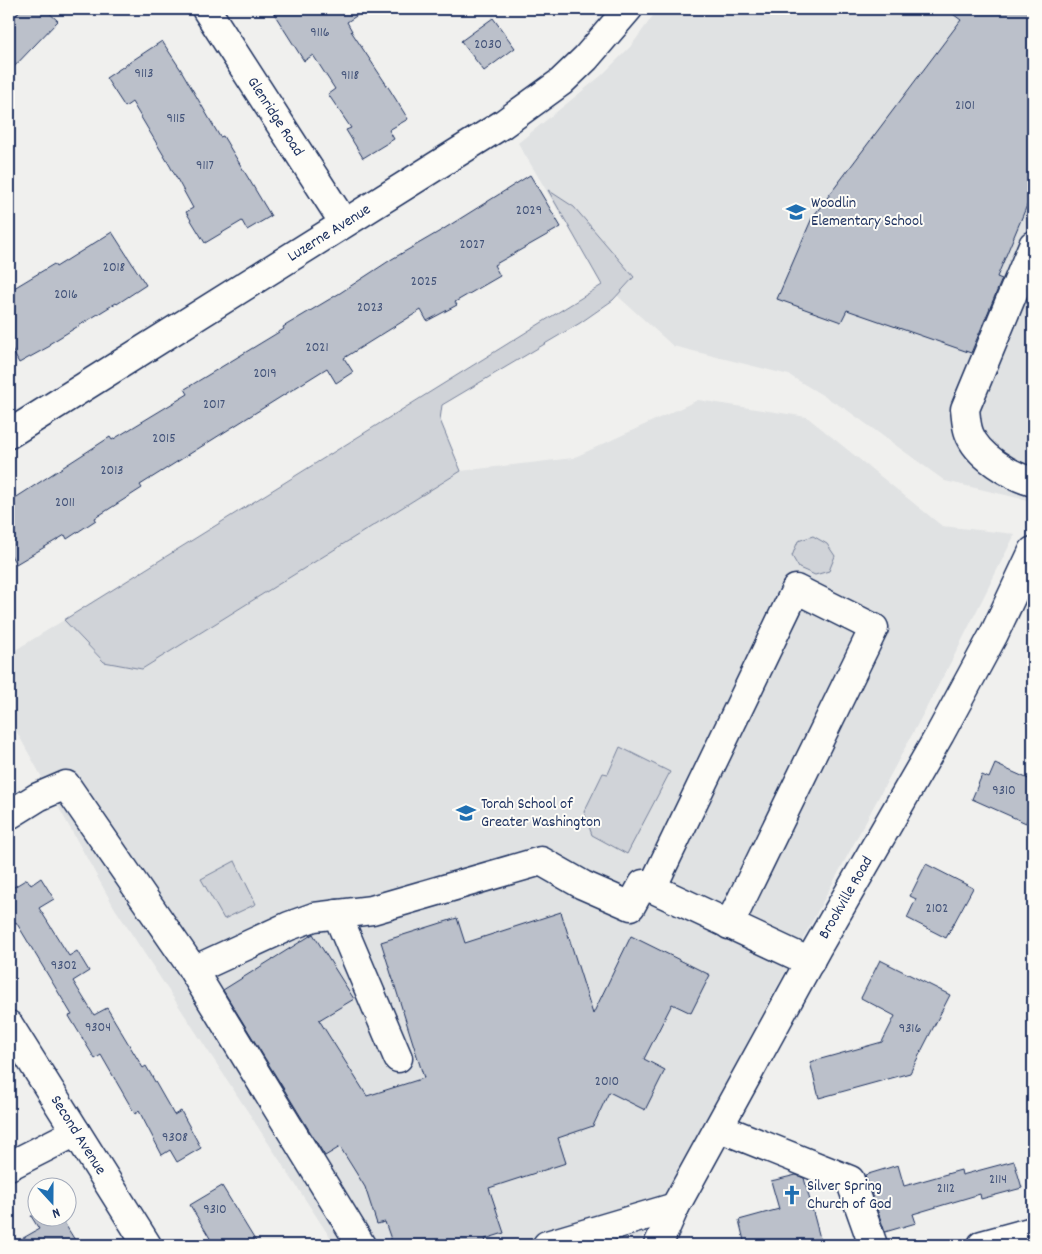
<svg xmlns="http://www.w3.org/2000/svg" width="1042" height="1254" font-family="Dekko,sans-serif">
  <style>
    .built { fill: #e0e2e3 }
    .green { fill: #d0d3d8; stroke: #76819b }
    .building { fill: #bbc0ca; stroke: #1b2f5e }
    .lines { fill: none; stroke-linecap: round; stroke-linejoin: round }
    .minor-casing { stroke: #1b2f5e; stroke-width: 31 }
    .minor { stroke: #fdfcf7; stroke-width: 28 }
    .labels { text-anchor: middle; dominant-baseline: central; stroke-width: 4; stroke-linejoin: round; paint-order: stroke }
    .number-label { font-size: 14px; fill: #435379 }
    .street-label { font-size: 16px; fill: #1b2f5e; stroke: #fdfcf7 }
    .poi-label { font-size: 16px; fill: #1b2f5e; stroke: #fdfcf7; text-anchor: start }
  </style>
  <rect width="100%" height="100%" fill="#f0f0ee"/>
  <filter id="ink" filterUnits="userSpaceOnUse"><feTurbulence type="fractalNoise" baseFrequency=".02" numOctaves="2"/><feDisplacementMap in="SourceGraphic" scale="10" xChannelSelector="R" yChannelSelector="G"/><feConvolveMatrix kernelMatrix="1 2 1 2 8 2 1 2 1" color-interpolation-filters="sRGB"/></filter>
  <g filter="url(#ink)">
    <g class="built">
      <polygon points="658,9 1033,9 1033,496 1031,501 945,481 847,410 789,375 673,346 600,280 518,143 602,75 631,46"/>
      <polygon points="698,400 807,417 942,526 1015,534 953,658 657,1212 637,1245 335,1245 114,907 9,718 9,654 64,620 104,662 142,669 461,471 573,458"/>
    </g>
    <g class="green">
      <polygon points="548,190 574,207 634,277 613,300 580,323 442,405 440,420 461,471 142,669 104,662 64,620 602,285"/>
      <polygon points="813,536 827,544 835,556 829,571 815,575 799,568 792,556 798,541"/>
      <polygon points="620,747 670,772 627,854 592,835 584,812 603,773 608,774"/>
      <polygon points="235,861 256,904 224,919 201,879"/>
    </g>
    <g class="building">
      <polygon points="22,9 45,9 58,21 9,72 9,22"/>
      <polygon points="271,9 367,9 347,22 352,31 351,31 390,90 408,119 389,130 394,139 363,158 346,130 351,128 328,94 335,89 313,55 304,61"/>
      <polygon points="946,9 1033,9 1033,191 997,277 1002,279 971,353 847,310 841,322 777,299 812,218 961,20"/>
      <polygon points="493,18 515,48 484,71 461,41"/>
      <polygon points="162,41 181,70 220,137 223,136 271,216 247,230 242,221 205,243 186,212 193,208 170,166 132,102 125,107 106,78"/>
      <polygon points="530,175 561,227 494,265 500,276 455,302 457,305 427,321 421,310 344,358 353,372 336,383 327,368 140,485 142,488 95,518 96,520 67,539 65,535 16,564 9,552 9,502 110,437 112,440 188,394 185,389 284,329 283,327 340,293 392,259 442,230"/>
      <polygon points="112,232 146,285 117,304 116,303 49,344 50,346 19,363 9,344 9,291 54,264 56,267"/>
      <polygon points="995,764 1033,781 1033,806 1026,823 972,799 982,775 989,778"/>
      <polygon points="926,864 973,888 946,938 907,918 916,899 910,896"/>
      <polygon points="41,878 54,899 39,908 69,956 77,951 89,971 73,981 94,1015 107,1008 143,1068 146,1066 174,1115 181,1111 201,1148 177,1162 170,1150 162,1155 139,1111 135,1114 101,1055 95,1059 69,1016 72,1015 16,922 9,927 9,890 27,879 31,885"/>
      <polygon points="561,912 593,1014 631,936 710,975 691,1013 672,1004 644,1059 665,1070 645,1110 609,1092 593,1126 558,1138 566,1163 489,1188 504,1233 485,1239 487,1245 393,1245 385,1222 377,1224 365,1187 340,1147 325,1156 223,990 313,934 354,999 319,1020 367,1096 424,1078 381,942 457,918 465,943"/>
      <polygon points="880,960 950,995 910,1073 819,1098 810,1062 882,1042 895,1016 861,998"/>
      <polygon points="1014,1161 1022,1188 981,1199 980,1194 913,1214 916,1223 885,1232 865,1175 898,1165 904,1186 961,1170 962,1175"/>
      <polygon points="796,1175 804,1178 821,1242 808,1245 745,1245 739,1220 779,1209 771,1181"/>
      <polygon points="222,1186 258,1245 214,1245 190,1205"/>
      <polygon points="31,1216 60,1216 78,1245 11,1245 39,1229"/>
    </g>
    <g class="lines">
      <defs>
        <g id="minor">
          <path id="s1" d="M206,9L344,223"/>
          <path d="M1033,245L965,409C966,417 966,425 969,433C977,456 1011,476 1033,482"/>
          <path id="s2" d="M9,434L503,124L561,82L586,58L628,9"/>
          <polyline points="9,815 38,797 66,785 186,959 361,1245"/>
          <polyline points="652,888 796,589 874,628 729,925"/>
          <polyline points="337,914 398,1058"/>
          <polyline points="195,973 198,968 289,926 314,917 372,910 541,861 583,885 631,906 643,884 810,962"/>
          <path id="s3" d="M9,1025L147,1245"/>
          <polyline points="720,1128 850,1180 873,1245"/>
          <polyline points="9,1166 76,1132"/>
          <polyline points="547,1245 675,1207"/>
          <path id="s4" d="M658,1245L675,1207L817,948L940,734L994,634L1033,551"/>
          <polyline points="982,1245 1033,1231"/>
        </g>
      </defs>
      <use href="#minor" class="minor-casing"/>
      <use href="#minor" class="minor"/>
    </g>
  </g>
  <defs>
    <symbol id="school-bare" viewBox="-9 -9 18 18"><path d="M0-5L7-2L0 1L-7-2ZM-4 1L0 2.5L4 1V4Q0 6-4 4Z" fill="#1f6fb2" stroke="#fdfcf7" stroke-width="2.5" paint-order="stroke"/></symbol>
    <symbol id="church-bare" viewBox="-9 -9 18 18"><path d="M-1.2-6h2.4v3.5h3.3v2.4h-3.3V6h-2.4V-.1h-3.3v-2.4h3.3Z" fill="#1f6fb2" stroke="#fdfcf7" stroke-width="2.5" paint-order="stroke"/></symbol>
  </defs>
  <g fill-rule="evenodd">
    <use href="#school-bare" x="782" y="198" width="28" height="28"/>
    <use href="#school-bare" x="452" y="799" width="28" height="28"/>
    <use href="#church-bare" x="778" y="1181" width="28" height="28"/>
  </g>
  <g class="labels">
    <g class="number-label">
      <text x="320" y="33">9116</text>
      <text x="488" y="45">2030</text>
      <text x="144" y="74">9113</text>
      <text x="350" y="76">9118</text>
      <text x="965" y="106">2101</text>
      <text x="176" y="119">9115</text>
      <text x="205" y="166">9117</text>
      <text x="529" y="211">2029</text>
      <text x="472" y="245">2027</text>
      <text x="114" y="268">2018</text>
      <text x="424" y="282">2025</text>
      <text x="66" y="295">2016</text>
      <text x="370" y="308">2023</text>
      <text x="317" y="348">2021</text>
      <text x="265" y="374">2019</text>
      <text x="214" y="405">2017</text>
      <text x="164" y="439">2015</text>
      <text x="112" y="471">2013</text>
      <text x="65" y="503">2011</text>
      <text x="1004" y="791">9310</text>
      <text x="937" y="909">2102</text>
      <text x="64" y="966">9302</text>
      <text x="98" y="1028">9304</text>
      <text x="910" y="1029">9316</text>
      <text x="607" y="1082">2010</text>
      <text x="175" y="1138">9308</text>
      <text x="998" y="1180">2114</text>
      <text x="946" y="1189">2112</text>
      <text x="215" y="1210">9310</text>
    </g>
    <g class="street-label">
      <text stroke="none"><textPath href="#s1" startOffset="128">Glenridge Road</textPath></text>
      <text stroke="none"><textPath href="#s2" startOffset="378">Luzerne Avenue</textPath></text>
      <text stroke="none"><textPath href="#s4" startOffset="395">Brookville Road</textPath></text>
      <text stroke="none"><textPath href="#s3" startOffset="130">Second Avenue</textPath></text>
    </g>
    <g class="poi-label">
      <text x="811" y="203">Woodlin<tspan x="811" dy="18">Elementary School</tspan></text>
      <text x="481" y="804">Torah School of<tspan x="481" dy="18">Greater Washington</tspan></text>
      <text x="807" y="1186">Silver Spring<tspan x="807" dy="18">Church of God</tspan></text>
    </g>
  </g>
  <rect width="1042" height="1254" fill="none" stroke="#fdfcf7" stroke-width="30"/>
  <rect x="15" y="15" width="1012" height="1224" fill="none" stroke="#1b2f5e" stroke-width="2" filter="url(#ink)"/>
  <g transform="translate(52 1202) rotate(159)"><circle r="24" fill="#fdfcf7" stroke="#a3aaba"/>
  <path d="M0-4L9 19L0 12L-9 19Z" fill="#1f6fb2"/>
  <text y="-8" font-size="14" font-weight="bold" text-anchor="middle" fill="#1b2f5e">N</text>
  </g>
</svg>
